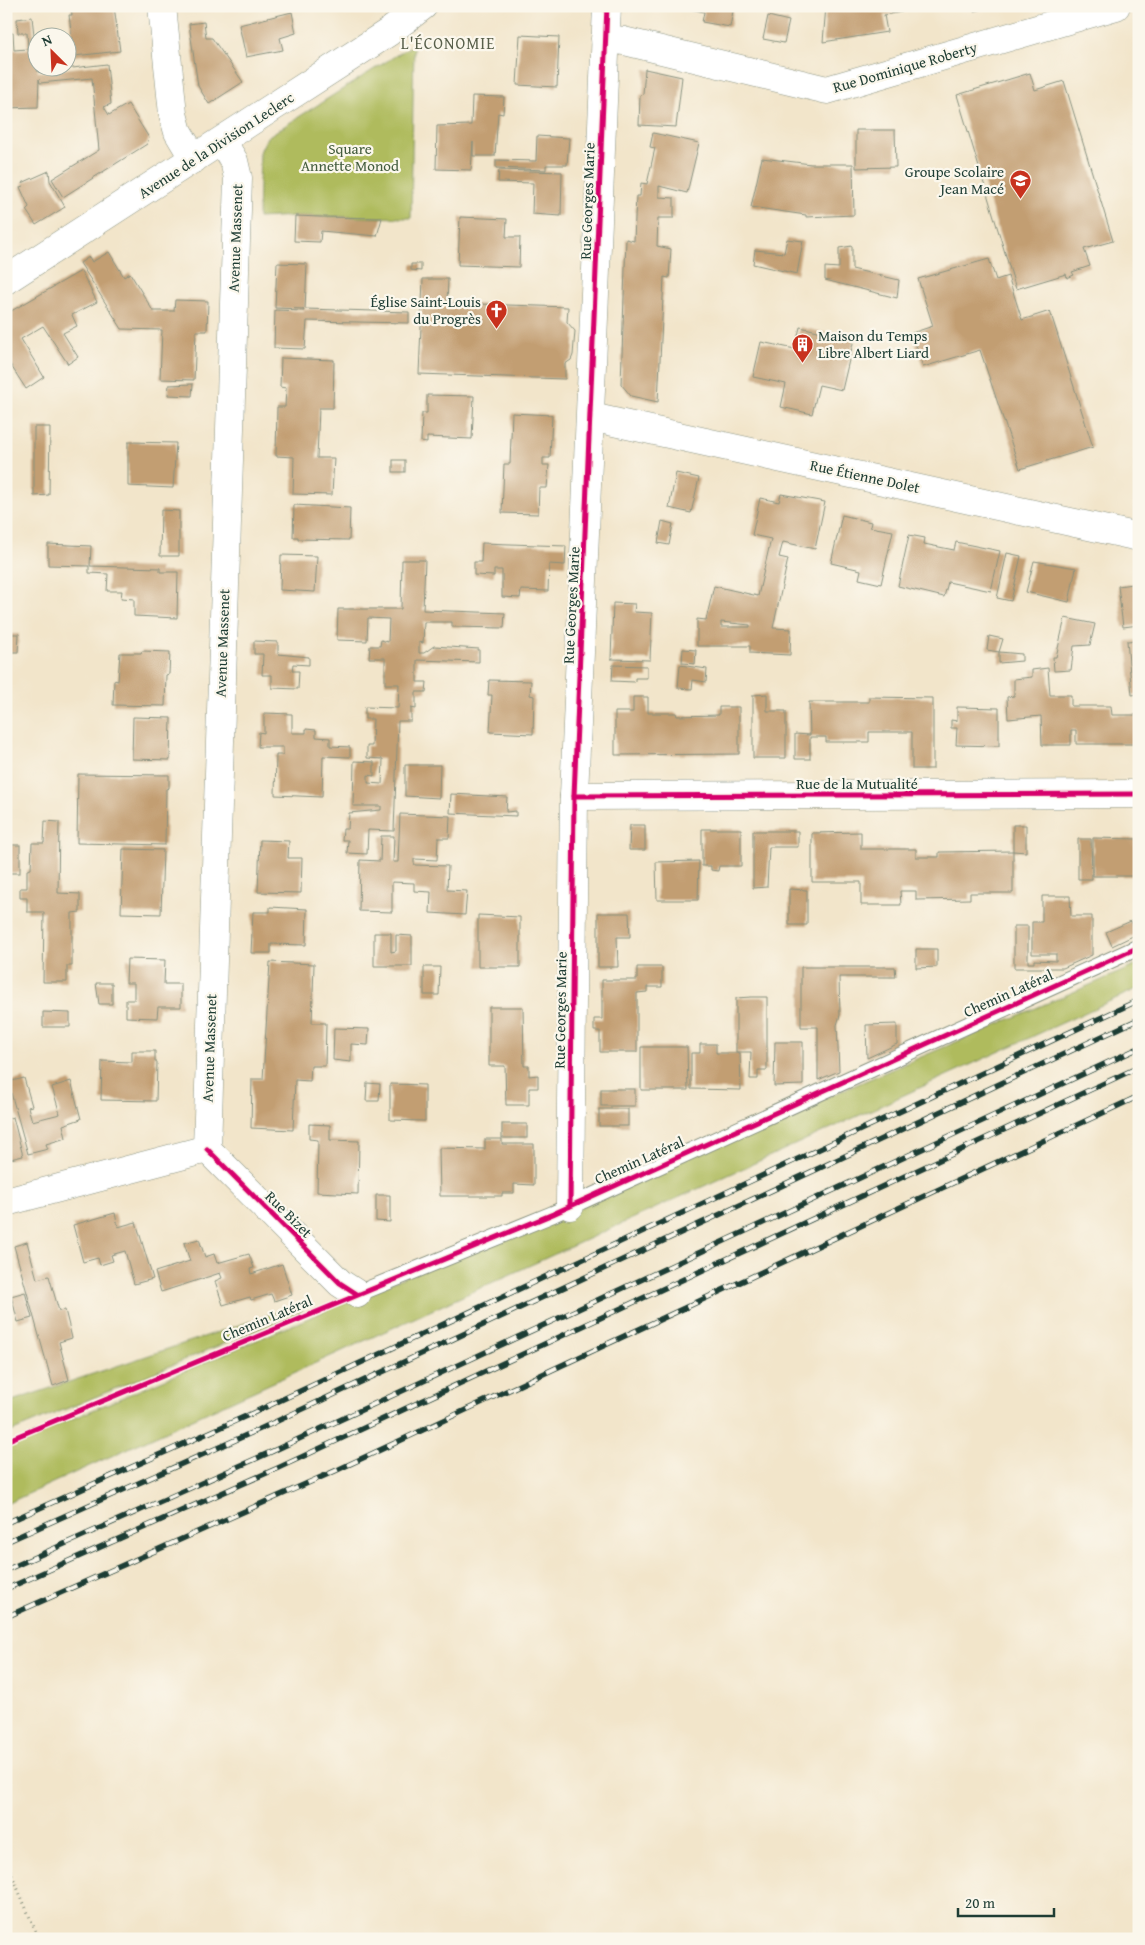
<svg xmlns="http://www.w3.org/2000/svg" width="1145" height="1945" font-family="'Gentium Book Plus',serif">
  <style>
    .green { fill: #afbb5d; stroke: #677c48 }
    .building { fill: #c29e72; fill-rule: evenodd }
    .lines { fill: none; stroke-linecap: round; stroke-linejoin: round }
    .service-casing { stroke: #88917f; stroke-width: 18 }
    .minor-casing { stroke: #88917f; stroke-width: 29 }
    .tertiary-casing { stroke: #88917f; stroke-width: 29 }
    .path { stroke: #88917f; stroke-width: 3; stroke-dasharray: 1 4; stroke-linecap: butt }
    .service { stroke: #fff; stroke-width: 16 }
    .minor { stroke: #fff; stroke-width: 28 }
    .tertiary { stroke: #fff; stroke-width: 28 }
    .rail-casing { stroke: #1f3d34; stroke-width: 5.5 }
    .rail { stroke: #fbf7ec; stroke-width: 4; stroke-dasharray: 11; stroke-linecap: butt }
    .cycleway-casing { stroke: #fbf7ec; stroke-width: 8 }
    .cycleway { stroke: #d6006c; stroke-width: 5 }
    .labels { text-anchor: middle; dominant-baseline: central; stroke-width: 4.5; stroke-linejoin: round; paint-order: stroke }
    .street-label { font-size: 15px; fill: #1f3d34; stroke: #fbf7ec }
    .park-label { font-size: 15px; fill: #435c3e; stroke: #fbf7ec }
    .poi-label { font-size: 15px; fill: #1f3d34; stroke: #fbf7ec; text-anchor: end }
    .neighbourhood-label { font-size: 16px; letter-spacing: 1px; fill: #585f4a; stroke: #fbf7ec }
  </style>
  <rect width="100%" height="100%" fill="#fbf7ec"/>
  <filter id="ink" filterUnits="userSpaceOnUse"><feTurbulence type="fractalNoise" baseFrequency=".02" numOctaves="2"/><feDisplacementMap in="SourceGraphic" scale="10" xChannelSelector="R" yChannelSelector="G"/><feConvolveMatrix kernelMatrix="1 2 1 2 8 2 1 2 1" color-interpolation-filters="sRGB"/></filter>
  <filter id="wash" filterUnits="userSpaceOnUse"><feTurbulence type="fractalNoise" baseFrequency=".0096" numOctaves="4" result="noise"/><feDisplacementMap in="SourceGraphic" scale="20" xChannelSelector="R" yChannelSelector="G"/><feGaussianBlur stdDeviation="1.12" result="paint"/><feColorMatrix in="noise" values="0 0 0 0 0 0 0 0 0 0 0 0 0 0 0 0 0 1.4 0 .05"/><feComposite in="paint" operator="in"/></filter>
  <g filter="url(#wash)">
    <rect width="100%" height="100%" fill="#f2e5ca"/>
    <g class="green">
      <polygon points="414,44 411,218 295,216 258,218 260,152 267,137"/>
      <polygon points="1139,964 1139,988 6,1504 6,1447"/>
      <polygon points="302,1304 302,1311 6,1434 6,1403"/>
    </g>
    <g id="blocks">
      <g class="building">
        <polygon points="71,6 114,6 120,51 74,56 69,15 72,15"/>
        <polygon points="734,6 730,27 702,22 704,12 681,7"/>
        <polygon points="826,6 901,6 902,12 884,15 887,32 823,42"/>
        <polygon points="974,6 991,6 991,7 974,11"/>
        <polygon points="292,12 296,33 280,38 283,50 246,57 239,25"/>
        <polygon points="768,16 789,21 784,43 763,39"/>
        <polygon points="32,17 38,72 107,64 111,104 104,107 109,115 128,104 149,138 147,144 63,197 52,179 99,150 92,78 40,83 39,79 38,107 6,108 6,34 13,33 14,50 28,49 27,33 18,33 17,19"/>
        <polygon points="204,22 206,38 212,38 243,82 209,104 198,86 189,24"/>
        <polygon points="520,35 559,37 557,87 517,85"/>
        <polygon points="645,69 682,77 676,127 639,125 640,95 643,94"/>
        <polygon points="1030,73 1035,90 1064,81 1113,241 1084,249 1090,266 1072,272 1074,275 1067,278 1066,274 1016,289 957,95"/>
        <polygon points="472,96 504,97 503,114 498,113 495,156 473,156 473,142 471,170 436,169 437,126 471,125"/>
        <polygon points="856,130 895,130 896,167 856,168"/>
        <polygon points="653,133 699,143 687,193 659,186 659,197 674,198 674,218 658,218 657,246 671,249 669,278 664,277 658,402 631,396 621,384 626,239 634,241 636,196 640,196 641,183 647,184 655,148 650,147"/>
        <polygon points="537,136 569,138 567,165 546,165 546,170 496,168 496,160 536,161"/>
        <polygon points="762,158 811,164 853,164 854,215 806,217 806,215 751,207"/>
        <polygon points="499,170 562,172 561,216 532,214 533,183 498,182"/>
        <polygon points="49,171 50,181 65,207 36,225 26,210 29,207 20,187 23,186 22,183"/>
        <polygon points="295,216 321,217 382,218 377,236 321,231 320,242 294,241"/>
        <polygon points="460,217 507,219 506,237 520,237 519,267 458,265"/>
        <polygon points="787,239 803,241 797,274 753,264 755,250 784,253"/>
        <polygon points="852,246 852,269 899,280 897,298 825,280 825,267 839,268 839,248"/>
        <polygon points="109,252 124,277 130,273 153,311 174,311 175,300 208,301 207,331 196,331 194,380 160,379 162,330 122,329 80,263 89,257 92,262"/>
        <polygon points="989,259 996,280 1008,276 1022,320 1050,311 1093,447 1020,469 980,350 923,367 912,333 933,326 918,279"/>
        <polygon points="277,263 307,264 305,309 409,312 409,323 307,321 305,349 274,348 275,310 304,311 303,309 275,308"/>
        <polygon points="411,264 421,264 421,271 411,270"/>
        <polygon points="81,271 97,302 72,315 77,326 63,333 78,357 68,364 43,326 21,339 44,377 26,389 8,361 6,362 6,314"/>
        <polygon points="423,279 448,279 447,303 568,307 567,322 575,331 573,355 571,360 565,364 565,379 419,374"/>
        <polygon points="800,327 854,339 842,390 819,385 812,414 781,407 786,384 753,377 761,342 795,349"/>
        <polygon points="281,358 334,360 333,408 319,408 317,458 334,458 332,495 293,494 294,457 276,456 277,407 285,407 286,388 280,387"/>
        <polygon points="193,384 192,396 168,395 169,385"/>
        <polygon points="427,395 474,396 472,439 427,437 427,443 421,442 422,413 427,413"/>
        <polygon points="512,413 552,415 550,458 543,458 543,465 549,465 547,488 539,488 538,514 502,513 504,464 510,464"/>
        <polygon points="34,427 50,427 49,495 34,496"/>
        <polygon points="128,442 176,443 173,488 128,486"/>
        <rect x="393" y="460" width="12" height="12"/>
        <polygon points="676,473 699,478 691,513 669,508"/>
        <path d="M781,494L825,502L815,549L783,542L779,557L788,559L773,628L791,629L790,655L750,653V646H697V619L706,620L714,586L758,596L771,539L752,535L760,498L779,502ZM721,622L750,625V627H721Z"/>
        <polygon points="294,505 350,508 349,540 298,539 298,537 293,537"/>
        <polygon points="161,510 179,511 179,556 160,556"/>
        <polygon points="842,515 871,522 870,527 893,531 881,584 859,579 861,570 831,563"/>
        <polygon points="662,521 673,524 669,545 658,543"/>
        <polygon points="909,535 925,538 924,544 954,550 956,542 1000,551 991,591 948,582 944,597 898,586"/>
        <polygon points="482,543 566,546 565,565 549,564 548,591 521,590 520,598 502,597 502,570 494,570 494,576 474,575 474,562 481,562"/>
        <polygon points="48,544 91,546 90,566 160,568 160,572 178,572 177,618 134,616 134,599 121,598 122,591 107,591 108,574 89,573 89,566 48,565"/>
        <polygon points="1007,553 1021,556 1011,601 997,598"/>
        <polygon points="281,555 317,556 315,592 280,590"/>
        <polygon points="402,560 425,560 423,610 505,613 504,628 452,627 452,622 424,622 423,643 419,642 419,653 424,653 434,646 479,649 479,662 417,660 417,682 427,682 426,692 416,692 416,709 411,708 411,721 398,721 394,831 368,830 367,854 347,853 348,840 342,840 343,829 348,829 349,813 381,810 381,806 353,806 354,761 374,762 374,776 368,775 368,783 382,784 383,759 367,758 367,746 372,746 373,719 365,719 365,707 398,708 399,684 385,684 385,658 369,658 370,646 380,646 381,640 388,642 389,619 368,618 367,641 337,640 338,609 401,609"/>
        <polygon points="1034,561 1076,568 1069,602 1026,592"/>
        <polygon points="1139,583 1139,625 1123,627 1118,586"/>
        <polygon points="613,603 635,604 634,612 652,613 650,660 611,659"/>
        <polygon points="1065,618 1095,624 1090,645 1074,646 1071,670 1054,671 1053,657 1056,657"/>
        <polygon points="6,634 19,634 18,652 6,652"/>
        <polygon points="989,636 1003,639 999,652 987,650"/>
        <polygon points="1139,640 1139,694 1132,695 1127,641"/>
        <polygon points="254,641 278,642 278,654 309,657 309,665 293,664 292,671 299,671 298,689 272,688 272,675 262,675 263,654 254,654"/>
        <polygon points="683,649 696,650 695,664 682,663"/>
        <polygon points="142,651 170,652 169,674 166,675 165,706 113,705 114,680 118,681 120,653 141,653"/>
        <polygon points="999,652 1022,654 1022,661 999,663"/>
        <polygon points="613,665 647,666 647,678 635,678 635,682 612,681"/>
        <polygon points="680,665 707,669 706,682 693,680 692,689 678,688"/>
        <polygon points="1048,668 1050,695 1071,695 1071,706 1111,706 1112,715 1139,715 1139,766 1137,765 1137,744 1076,744 1076,730 1071,730 1071,745 1042,745 1041,716 1008,719 1007,697 1014,696 1014,679 1032,677 1032,670"/>
        <polygon points="489,680 531,681 530,695 534,696 533,734 490,732 492,695 488,695"/>
        <polygon points="767,694 767,711 786,711 786,758 753,758 753,695"/>
        <polygon points="633,697 648,697 648,713 676,713 677,716 719,715 719,707 739,707 739,754 615,755 615,712 633,712"/>
        <polygon points="869,697 933,698 933,769 912,769 912,732 869,732 869,742 826,742 826,737 810,737 810,759 795,759 795,734 810,735 809,702 869,702"/>
        <polygon points="957,707 999,708 999,746 956,745 957,728 951,728 951,720 957,721"/>
        <polygon points="264,713 292,714 292,733 306,733 306,729 316,730 316,737 330,738 330,746 350,747 350,757 323,756 322,797 275,795 276,755 283,755 283,747 258,747 259,732 264,733"/>
        <polygon points="133,717 171,718 170,760 132,759"/>
        <polygon points="405,765 440,765 439,798 405,796"/>
        <polygon points="78,774 169,775 169,788 166,789 165,845 77,843"/>
        <polygon points="451,794 507,797 506,812 516,811 516,816 450,813"/>
        <polygon points="400,814 450,816 449,838 438,838 437,860 414,859 414,863 415,865 448,866 447,890 467,891 465,915 430,913 431,892 414,891 414,883 392,882 392,912 359,911 360,860 380,861 381,836 394,836 393,862 398,862"/>
        <polygon points="45,821 59,822 58,893 80,894 80,912 72,913 72,966 67,966 67,982 43,982 44,912 27,912 27,898 20,898 20,888 27,888 27,870 31,869 32,843 44,843"/>
        <polygon points="630,825 645,825 645,850 629,850"/>
        <polygon points="1013,825 1026,825 1026,852 1013,851"/>
        <polygon points="702,829 741,829 741,866 719,866 718,871 711,870 711,866 702,866"/>
        <polygon points="753,831 798,831 798,847 769,847 767,887 753,888"/>
        <polygon points="861,832 861,849 916,849 916,857 939,857 939,852 1013,851 1013,893 970,893 970,899 916,900 916,891 900,891 901,905 861,905 861,882 812,882 812,833"/>
        <polygon points="1093,838 1139,839 1139,876 1093,876"/>
        <polygon points="1078,839 1091,839 1092,879 1078,879"/>
        <polygon points="260,840 289,841 288,858 302,858 301,893 258,892"/>
        <rect x="6" y="845" width="14" height="28"/>
        <polygon points="123,849 163,850 161,914 121,913"/>
        <polygon points="699,861 698,900 657,900 656,862"/>
        <polygon points="789,889 807,890 807,925 789,925"/>
        <polygon points="1042,896 1070,896 1071,916 1092,916 1092,955 1063,968 1014,968 1014,926 1028,926 1028,963 1034,963 1034,960 1056,961 1056,954 1032,954 1032,922 1042,922"/>
        <polygon points="270,907 307,909 306,945 271,944 271,953 251,953 253,912 270,912"/>
        <polygon points="598,913 629,913 630,937 617,937 618,967 598,967"/>
        <polygon points="478,915 520,917 520,967 478,967"/>
        <polygon points="1131,921 1137,934 1112,946 1106,932"/>
        <polygon points="374,933 391,933 391,952 396,951 396,935 412,936 412,966 374,966"/>
        <polygon points="916,949 937,949 937,967 916,968"/>
        <polygon points="127,959 165,960 164,984 181,984 181,1007 158,1007 157,1018 126,1017 126,1000 134,1000 134,983 126,983"/>
        <polygon points="270,962 314,964 312,1023 326,1023 325,1066 311,1066 310,1081 295,1080 293,1130 251,1128 252,1079 263,1079"/>
        <polygon points="424,967 440,967 439,995 424,995"/>
        <polygon points="637,967 662,967 662,987 647,987 647,992 637,993 637,1052 600,1052 600,1031 594,1031 594,1019 602,1019 602,980 637,980"/>
        <polygon points="801,967 895,967 896,977 839,977 840,1015 837,1025 839,1071 818,1080 818,1027 801,1027"/>
        <polygon points="96,983 112,983 112,1004 99,1004"/>
        <polygon points="751,997 767,997 767,1070 758,1070 758,1079 750,1079 751,1052 736,1052 736,998"/>
        <polygon points="489,1007 523,1007 524,1066 529,1066 529,1076 538,1075 538,1088 529,1088 529,1105 506,1105 505,1066 489,1066"/>
        <polygon points="43,1012 70,1013 70,1027 43,1027"/>
        <polygon points="897,1024 897,1044 867,1058 866,1025"/>
        <polygon points="334,1028 369,1029 368,1045 351,1044 351,1062 333,1060"/>
        <polygon points="775,1042 803,1042 803,1085 774,1086"/>
        <polygon points="700,1044 716,1044 716,1053 740,1053 741,1090 691,1089 691,1053 700,1053"/>
        <polygon points="641,1047 687,1047 688,1090 641,1090"/>
        <polygon points="132,1051 155,1051 155,1062 157,1062 156,1101 101,1100 102,1061 132,1062"/>
        <polygon points="24,1078 32,1106 28,1107 32,1121 60,1114 52,1087 71,1081 81,1119 63,1125 66,1138 46,1144 48,1149 28,1154 8,1082"/>
        <polygon points="367,1083 380,1084 379,1101 366,1101"/>
        <polygon points="390,1084 425,1085 425,1121 390,1120"/>
        <rect x="601" y="1089" width="34" height="17"/>
        <rect x="599" y="1109" width="29" height="17"/>
        <polygon points="13,1117 23,1156 6,1160 6,1119"/>
        <polygon points="309,1124 330,1125 330,1140 359,1141 358,1194 317,1192 318,1140 309,1139"/>
        <rect x="502" y="1124" width="25" height="14"/>
        <polygon points="485,1139 502,1139 502,1144 534,1144 534,1185 514,1184 514,1193 502,1193 502,1196 440,1196 439,1148 485,1149"/>
        <polygon points="376,1195 390,1195 390,1222 376,1221"/>
        <polygon points="115,1213 118,1227 136,1222 153,1279 134,1284 125,1251 111,1255 113,1261 100,1265 98,1258 83,1262 73,1225"/>
        <polygon points="199,1239 205,1257 214,1254 217,1263 249,1254 254,1268 250,1269 251,1274 282,1264 292,1295 274,1301 271,1294 251,1300 250,1297 223,1305 215,1281 222,1278 220,1273 161,1292 155,1272 190,1261 184,1243"/>
        <polygon points="27,1242 37,1279 49,1276 59,1311 65,1310 72,1338 59,1342 69,1380 53,1386 14,1246"/>
        <polygon points="25,1292 32,1318 18,1322 11,1296"/>
      </g>
    </g>
  </g>
  <g filter="url(#ink)">
    <use href="#blocks" fill-opacity="0" stroke="#88917f" stroke-width="1"/>
    <g class="lines">
      <defs>
        <polyline id="service" points="357,1294 553,1214 1139,947"/>
        <g id="minor">
          <polyline points="162,6 173,114 178,132 194,159"/>
          <polyline points="605,39 624,41 827,90 1116,6"/>
          <polyline points="591,417 1139,537"/>
          <polyline points="574,796 1139,794"/>
          <polyline points="207,1149 238,178 234,161 222,141"/>
          <polyline points="207,1149 340,1283 357,1294"/>
          <polyline points="6,1202 207,1149"/>
          <polyline points="570,1206 574,796 607,6"/>
        </g>
        <polyline id="tertiary" points="6,280 389,32 423,6"/>
      </defs>
      <use href="#service" class="service-casing"/>
      <use href="#minor" class="minor-casing"/>
      <use href="#tertiary" class="tertiary-casing"/>
      <g class="path">
        <polyline points="6,1441 324,1308"/>
        <polyline points="6,1861 39,1939"/>
      </g>
      <use href="#service" class="service"/>
      <use href="#minor" class="minor"/>
      <use href="#tertiary" class="tertiary"/>
      <defs>
        <g id="rail">
          <polyline points="6,1523 253,1413 1139,1000"/>
          <polyline points="6,1542 260,1429 1139,1019"/>
          <polyline points="6,1570 273,1451 1139,1048"/>
          <polyline points="6,1589 278,1468 1139,1067"/>
          <polyline points="6,1617 335,1471 1139,1096"/>
        </g>
      </defs>
      <use href="#rail" class="rail-casing"/>
      <use href="#rail" class="rail"/>
      <defs>
        <g id="cycleway">
          <polyline points="574,796 1139,794"/>
          <polyline points="207,1149 340,1283 357,1294"/>
          <polyline points="570,1206 574,796 607,6"/>
          <polyline points="6,1441 553,1214 1139,947"/>
        </g>
      </defs>
      <use href="#cycleway" class="cycleway-casing"/>
      <use href="#cycleway" class="cycleway"/>
    </g>
  </g>
  <defs>
    <symbol id="school-pin" viewBox="-11 -11 22 30"><path d="M0 17L-7.5 6A9.5 9.5 0 1 1 7.5 6Z" fill="#c8321e" stroke="#fbf7ec"/><path d="M0-5L7-2L0 1L-7-2ZM-4 1L0 2.5L4 1V4Q0 6-4 4Z" fill="#fff"/></symbol>
    <symbol id="church-pin" viewBox="-11 -11 22 30"><path d="M0 17L-7.5 6A9.5 9.5 0 1 1 7.5 6Z" fill="#c8321e" stroke="#fbf7ec"/><path d="M-1.2-6h2.4v3.5h3.3v2.4h-3.3V6h-2.4V-.1h-3.3v-2.4h3.3Z" fill="#fff"/></symbol>
    <symbol id="building-pin" viewBox="-11 -11 22 30"><path d="M0 17L-7.5 6A9.5 9.5 0 1 1 7.5 6Z" fill="#c8321e" stroke="#fbf7ec"/><path d="M-4-6H4V6H1V3H-1V6H-4ZM-2.5-4.3h1.7v1.8h-1.7ZM.8-4.3h1.7v1.8H.8ZM-2.5-1h1.7V.8h-1.7ZM.8-1h1.7V.8H.8Z" fill="#fff"/></symbol>
  </defs>
  <g fill-rule="evenodd">
    <use href="#school-pin" x="1008" y="168" width="25" height="34"/>
    <use href="#church-pin" x="484" y="298" width="25" height="34"/>
    <use href="#building-pin" x="790" y="332" width="25" height="34"/>
  </g>
  <g class="labels">
    <g class="street-label">
      <text transform="translate(905 67) rotate(-16)">Rue Dominique Roberty</text>
      <text transform="translate(216 145) rotate(-33)">Avenue de la Division Leclerc</text>
      <text transform="translate(587 201) rotate(-88)">Rue Georges Marie</text>
      <text transform="translate(235 238) rotate(-88)">Avenue Massenet</text>
      <text transform="translate(865 476) rotate(12)">Rue Étienne Dolet</text>
      <text transform="translate(571 605) rotate(-87)">Rue Georges Marie</text>
      <text transform="translate(222 643) rotate(-88)">Avenue Massenet</text>
      <text x="857" y="783">Rue de la Mutualité</text>
      <text transform="translate(1008 993) rotate(-24)">Chemin Latéral</text>
      <text transform="translate(560 1010) rotate(-89)">Rue Georges Marie</text>
      <text transform="translate(209 1048) rotate(-88)">Avenue Massenet</text>
      <text transform="translate(639 1160) rotate(-24)">Chemin Latéral</text>
      <text transform="translate(289 1214) rotate(45)">Rue Bizet</text>
      <text transform="translate(267 1318) rotate(-23)">Chemin Latéral</text>
    </g>
    <g class="park-label">
      <text x="350" y="148">Square<tspan x="350" dy="17">Annette Monod</tspan></text>
    </g>
    <g class="poi-label">
      <text x="1004" y="171">Groupe Scolaire<tspan x="1004" dy="17">Jean Macé</tspan></text>
      <text x="481" y="301">Église Saint-Louis<tspan x="481" dy="17">du Progrès</tspan></text>
      <text x="818" y="335" text-anchor="start">Maison du Temps<tspan x="818" dy="17">Libre Albert Liard</tspan></text>
    </g>
    <g class="neighbourhood-label">
      <text x="448" y="43">L'ÉCONOMIE</text>
    </g>
  </g>
  <rect width="1145" height="1945" fill="none" stroke="#fbf7ec" stroke-width="25"/>
  <g transform="translate(52 52) rotate(336)"><circle r="24" fill="#fbf7ec" stroke="#a3ada2"/>
  <path d="M0-4L9 19L0 12L-9 19Z" fill="#c8321e"/>
  <text y="-8" font-size="14" font-weight="bold" text-anchor="middle" fill="#1f3d34">N</text>
  </g>
  <path d="M958 1908v8h96v-8" fill="none" stroke="#1f3d34" stroke-width="2.5"/>
  <text x="965" y="1908" font-size="15" fill="#1f3d34" stroke="#fbf7ec" stroke-width="4" paint-order="stroke">20 m</text>
</svg>
